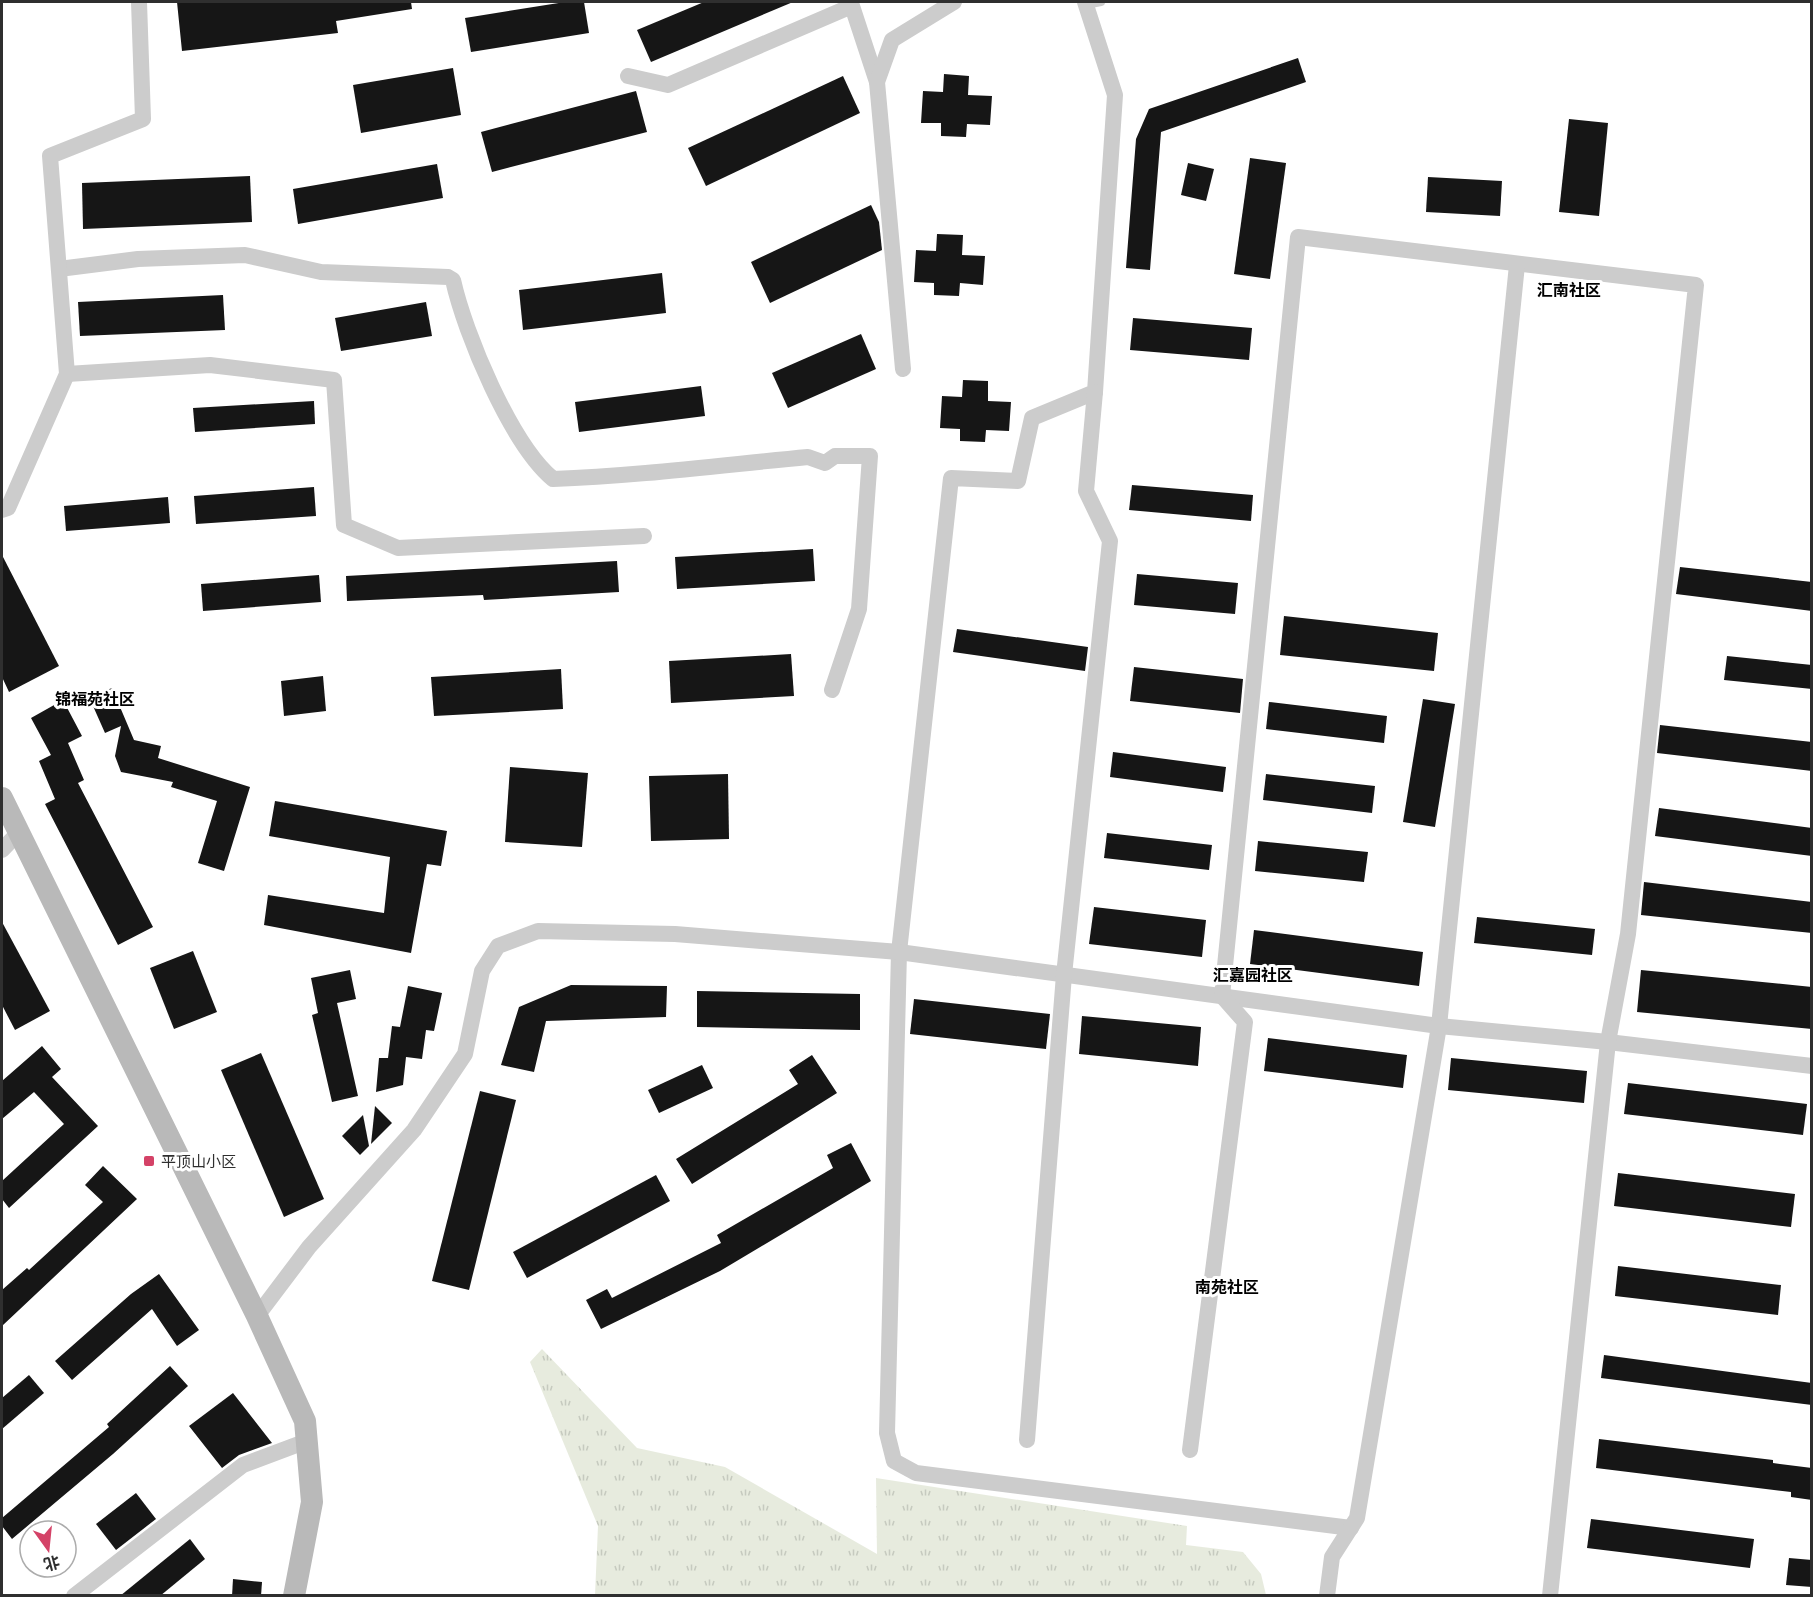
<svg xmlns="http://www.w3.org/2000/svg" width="1813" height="1597" font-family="Mulish,'Noto Sans SC',sans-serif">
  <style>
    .park { fill: url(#park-tufts) }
    .building { fill: #161616 }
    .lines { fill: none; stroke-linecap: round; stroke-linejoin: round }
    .lane { stroke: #ccc; stroke-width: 8 }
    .street { stroke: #ccc; stroke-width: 16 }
    .secondary { stroke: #b9b9b9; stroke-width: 22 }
    .poi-dot { fill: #d44267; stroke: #fff; stroke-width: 2 }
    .labels { text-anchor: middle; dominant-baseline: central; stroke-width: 6; stroke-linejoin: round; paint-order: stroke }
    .poi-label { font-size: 15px; fill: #2f2f2f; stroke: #fff; text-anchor: start }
    .neighbourhood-label { font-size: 16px; font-weight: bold; fill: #000; stroke: #fff }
  </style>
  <defs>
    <pattern id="park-tufts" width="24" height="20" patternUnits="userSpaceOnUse" patternTransform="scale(1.5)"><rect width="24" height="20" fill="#e7ebde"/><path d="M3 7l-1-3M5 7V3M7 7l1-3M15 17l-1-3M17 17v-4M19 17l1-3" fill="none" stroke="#c6cabf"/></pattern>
  </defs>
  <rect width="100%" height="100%" fill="#fff"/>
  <polygon class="park" points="542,1349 637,1448 725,1467 877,1554 876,1478 1187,1526 1186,1545 1243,1552 1261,1574 1266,1595 595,1595 598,1526 530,1362"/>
  <g class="building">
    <polygon points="177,2 411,2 412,9 336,21 338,33 182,51"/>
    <polygon points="565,2 584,2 589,33 471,52 465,18"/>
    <polygon points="704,2 793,2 651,62 637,30"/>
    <polygon points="1298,58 1306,82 1161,132 1150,270 1126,268 1136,139 1149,109"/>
    <polygon points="453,68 461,115 361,133 353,85"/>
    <polygon points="944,74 969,76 968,95 992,96 990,125 967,124 966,137 941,136 941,123 921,123 923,91 943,92"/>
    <polygon points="843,76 860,113 706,186 688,148"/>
    <polygon points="636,91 647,132 492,172 481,132"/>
    <polygon points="1569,119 1608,123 1599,216 1559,212"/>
    <polygon points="1250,158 1286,163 1270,279 1234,274"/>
    <polygon points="1188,163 1214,169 1206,201 1181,195"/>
    <polygon points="437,164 443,198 298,224 293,189"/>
    <polygon points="250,176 252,222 83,229 82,183"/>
    <polygon points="1428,177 1502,181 1500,216 1426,212"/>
    <polygon points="871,205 879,222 882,250 770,303 751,262"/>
    <polygon points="937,234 963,235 962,255 985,256 983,285 960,283 959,296 934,295 934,283 914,282 916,250 936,251"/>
    <polygon points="662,273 666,313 523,330 519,290"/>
    <polygon points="223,295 225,330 80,336 78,302"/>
    <polygon points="426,302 432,336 341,351 335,318"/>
    <polygon points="1133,318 1252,328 1249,360 1130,350"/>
    <polygon points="861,334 876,369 788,408 772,373"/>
    <polygon points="963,380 988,381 988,401 1011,402 1009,431 986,430 985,442 960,441 960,429 940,428 942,396 962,397"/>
    <polygon points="701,386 705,416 579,432 575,402"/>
    <polygon points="314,401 315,424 195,432 193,408"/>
    <polygon points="1132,485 1253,495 1251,521 1129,510"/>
    <polygon points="314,487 316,516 196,524 194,496"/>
    <polygon points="168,497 170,523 66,531 64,506"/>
    <polygon points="813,549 815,581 677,589 675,557"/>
    <polygon points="2,555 59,666 9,692 2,677"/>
    <polygon points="617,561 619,592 484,600 483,595 347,601 346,576"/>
    <polygon points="1680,567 1812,582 1812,611 1676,594"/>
    <polygon points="1137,574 1238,583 1235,614 1134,605"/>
    <polygon points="319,575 321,602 203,611 201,584"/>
    <polygon points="1284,616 1438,633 1434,671 1280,655"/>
    <polygon points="957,629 1088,647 1085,671 953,652"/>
    <polygon points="791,654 794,696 671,703 669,661"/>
    <polygon points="1727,656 1812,665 1812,689 1724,680"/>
    <polygon points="1134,667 1243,679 1240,713 1130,701"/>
    <polygon points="561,669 563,709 434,716 431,677"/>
    <polygon points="323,676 326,711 284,716 281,681"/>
    <polygon points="112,688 134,740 161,746 158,758 250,787 224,871 198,863 217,801 171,787 173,782 121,772 115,756 121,726 105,733 89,697"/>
    <polygon points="1423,699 1455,704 1435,827 1403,822"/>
    <polygon points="63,700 82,736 68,743 84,780 78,783 153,927 118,945 45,804 55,799 39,761 51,755 31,718"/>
    <polygon points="1269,702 1387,716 1384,743 1266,729"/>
    <polygon points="1660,725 1812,742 1812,771 1657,753"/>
    <polygon points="1113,752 1226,767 1223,792 1110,777"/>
    <polygon points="510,767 588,773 582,847 505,842"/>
    <polygon points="728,774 729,839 651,841 649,776"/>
    <polygon points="1266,774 1375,786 1372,813 1263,800"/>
    <polygon points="275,801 447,831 441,866 427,864 411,953 264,925 268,895 384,913 390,857 269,836"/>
    <polygon points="1659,808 1812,828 1812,856 1655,836"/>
    <polygon points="1107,833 1212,845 1209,870 1104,858"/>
    <polygon points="1258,841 1368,852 1364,882 1255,871"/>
    <polygon points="1644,882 1812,902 1812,933 1641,915"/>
    <polygon points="1094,907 1206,920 1202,957 1089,944"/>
    <polygon points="1477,917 1595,929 1592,955 1474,943"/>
    <polygon points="2,922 50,1011 15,1030 2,1005"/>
    <polygon points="1254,930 1423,952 1419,986 1250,964"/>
    <polygon points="193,951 217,1012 174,1029 150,968"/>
    <polygon points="350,970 356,999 337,1003 358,1096 332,1102 312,1015 318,1013 311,978"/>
    <polygon points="1641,970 1812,987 1812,1029 1637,1012"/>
    <polygon points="571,985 667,986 666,1017 546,1021 534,1072 501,1065 519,1007"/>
    <polygon points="408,986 442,993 434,1031 426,1030 422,1059 406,1057 403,1085 376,1092 379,1058 388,1058 392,1026 400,1027"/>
    <polygon points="697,991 860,994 860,1030 697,1027"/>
    <polygon points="914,999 1050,1014 1046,1049 910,1034"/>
    <polygon points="1082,1016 1201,1027 1198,1066 1079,1054"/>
    <polygon points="1268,1038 1407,1055 1403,1088 1264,1071"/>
    <polygon points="42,1046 61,1069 52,1077 98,1126 9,1208 2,1199 2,1181 64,1124 34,1092 2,1119 2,1081"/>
    <polygon points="261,1053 324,1199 284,1217 221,1070"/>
    <polygon points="812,1055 837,1093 692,1184 676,1159 798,1084 789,1070"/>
    <polygon points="1451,1058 1587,1071 1584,1103 1448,1090"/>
    <polygon points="702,1065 713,1088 659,1113 648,1090"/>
    <polygon points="1628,1083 1807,1104 1803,1135 1624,1114"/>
    <polygon points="480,1091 516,1100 469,1290 432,1281"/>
    <polygon points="375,1106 392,1123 371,1144"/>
    <polygon points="363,1115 369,1146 360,1155 342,1136"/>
    <polygon points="851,1143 871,1181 720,1271 601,1329 586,1300 607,1289 612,1298 721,1243 717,1235 833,1168 827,1155"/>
    <polygon points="103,1166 137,1199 2,1326 2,1290 27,1268 29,1270 103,1202 85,1185"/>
    <polygon points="1618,1173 1795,1194 1791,1227 1614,1206"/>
    <polygon points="656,1175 670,1201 527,1278 513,1252"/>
    <polygon points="1618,1266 1781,1285 1778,1315 1615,1296"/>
    <polygon points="159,1274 199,1330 177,1346 152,1309 72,1380 55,1361 131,1294"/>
    <polygon points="1604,1355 1812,1383 1812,1405 1601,1378"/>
    <polygon points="170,1366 188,1386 113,1454 12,1539 2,1526 2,1518 109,1427 107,1424"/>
    <polygon points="29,1375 44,1393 2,1429 2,1398"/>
    <polygon points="233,1393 272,1443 239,1455 222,1468 189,1426"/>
    <polygon points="1599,1439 1773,1460 1773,1463 1812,1468 1812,1500 1791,1497 1791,1492 1596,1468"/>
    <polygon points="136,1493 156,1519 116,1550 96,1524"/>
    <polygon points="1591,1519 1754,1539 1750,1568 1587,1548"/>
    <polygon points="190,1539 205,1559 160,1596 120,1596"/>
    <polygon points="1789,1558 1812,1560 1812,1587 1786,1585"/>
    <polygon points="233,1579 262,1582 261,1596 232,1596"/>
  </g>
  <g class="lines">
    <polyline class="lane" points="1086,5 1101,2"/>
    <g class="street">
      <polyline points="1085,2 1115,95 1095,392 1032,418 1018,481 951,478 899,952 887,1433 894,1461 916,1473 1351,1528"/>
      <polyline points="628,76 668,85 852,6 877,82"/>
      <path d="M59,269L138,259L245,255L321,272L448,277L453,280C465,334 511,444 553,479C638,476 723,465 808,457L825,463L835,456H870L859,609L832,690"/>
      <polyline points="903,369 877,82 892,40 954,2"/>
      <polyline points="67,374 210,365 334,380 344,525 398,548 644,536"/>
      <polyline points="2,510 8,508 67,374 50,156 143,119 139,2"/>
      <polyline points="2,850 20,831"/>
      <polyline points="257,1316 309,1247 414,1130 465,1054 482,971 498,946 538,931 675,934 899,952 1439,1026 1608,1042 1812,1066"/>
      <polyline points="1027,1440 1064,975 1110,541 1086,491 1095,392"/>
      <polyline points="1190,1450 1245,1022 1222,996 1298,237 1696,285 1628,934 1608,1042 1550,1596"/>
      <polyline points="74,1596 243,1465 307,1441"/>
      <polyline points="1327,1596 1332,1557 1357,1518 1439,1026 1517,265"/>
    </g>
    <polyline class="secondary" points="2,798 257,1316 305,1421 312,1502 294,1596"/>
  </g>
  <rect class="poi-dot" x="143" y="1155" width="12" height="12" rx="3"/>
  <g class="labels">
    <g class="poi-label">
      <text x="161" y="1161">平顶山小区</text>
    </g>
    <g class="neighbourhood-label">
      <text x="1569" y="290">汇南社区</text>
      <text x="95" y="699">锦福苑社区</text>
      <text x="1253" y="975">汇嘉园社区</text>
      <text x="1227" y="1287">南苑社区</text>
    </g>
  </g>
  <rect width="1813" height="1597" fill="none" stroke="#2f2f2f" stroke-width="6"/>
  <g transform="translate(48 1549) rotate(165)"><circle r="28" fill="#ffffff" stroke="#acacac" stroke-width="1.5"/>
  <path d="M0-4.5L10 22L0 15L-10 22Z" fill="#d44267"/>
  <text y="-9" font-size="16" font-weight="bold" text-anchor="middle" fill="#2f2f2f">北</text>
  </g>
</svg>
